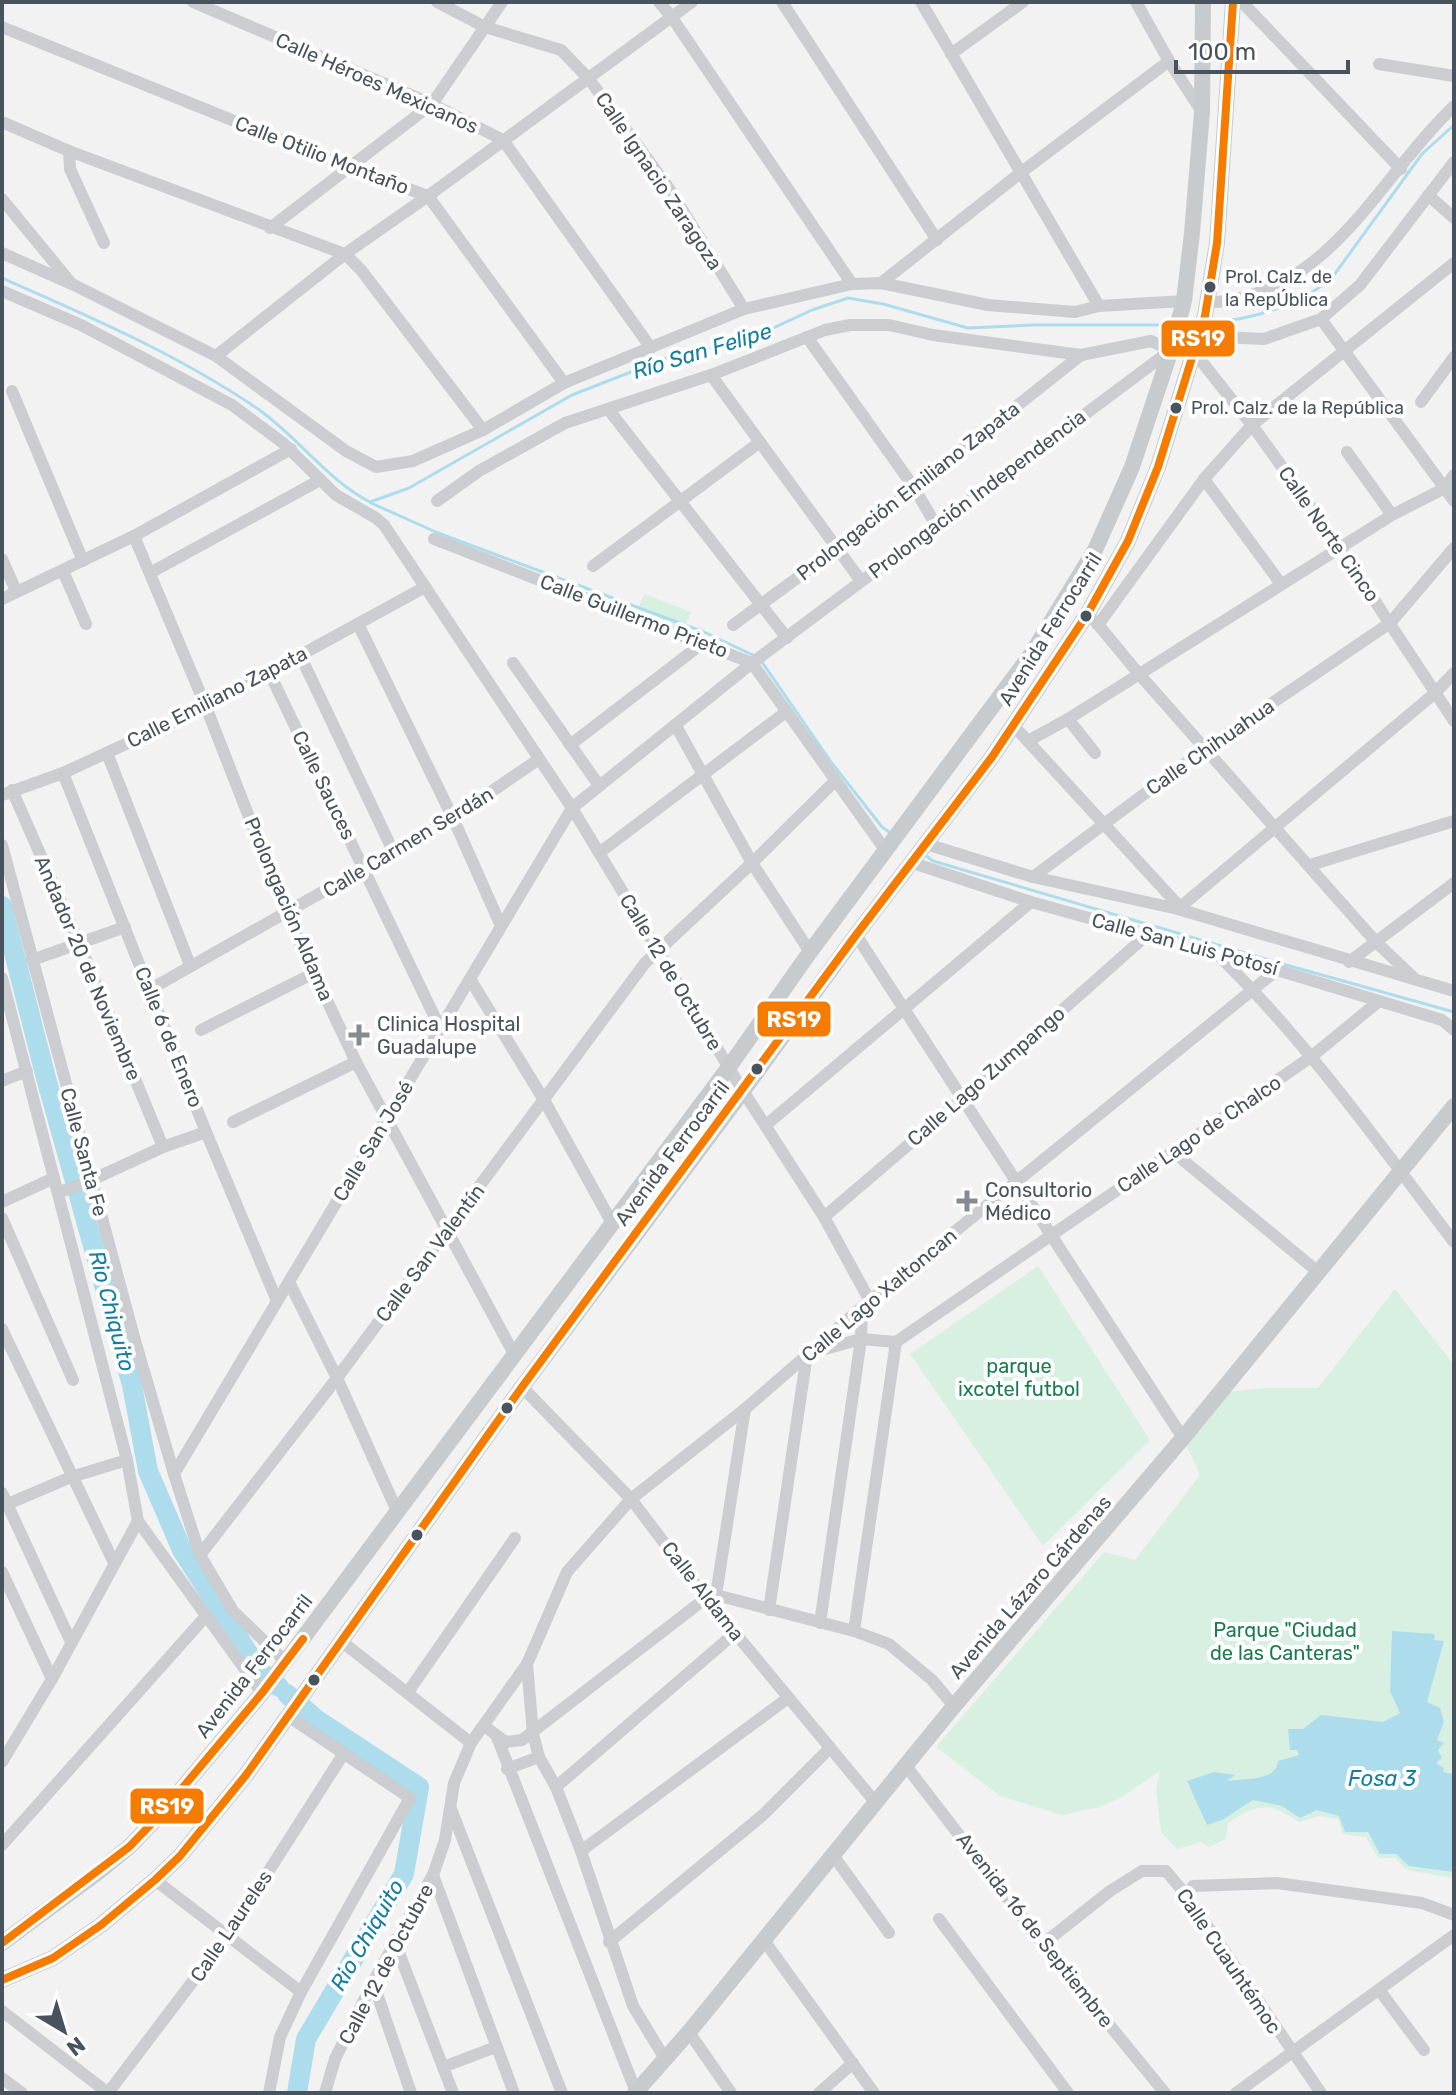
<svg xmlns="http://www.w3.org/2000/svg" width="1456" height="2095" font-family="Rubik,sans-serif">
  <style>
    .green { fill: #d7f0e2 }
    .water { fill: #adddec }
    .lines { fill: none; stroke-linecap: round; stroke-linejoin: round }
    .stream { stroke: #adddec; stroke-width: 3 }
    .river { stroke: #adddec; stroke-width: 20 }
    .minor { stroke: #cbcdd0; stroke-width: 12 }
    .major { stroke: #c8cbce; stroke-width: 16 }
    .bus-1-casing { stroke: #fff; stroke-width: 14 }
    .bus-1 { stroke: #f57c00; stroke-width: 8 }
    .bus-dot { fill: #49535d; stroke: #fff; stroke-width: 3 }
    .poi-dot { fill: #848b91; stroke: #fff; stroke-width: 3 }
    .labels { text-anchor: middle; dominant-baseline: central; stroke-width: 8; stroke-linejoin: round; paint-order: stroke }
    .bus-label { font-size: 18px; fill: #49535d; stroke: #fff; text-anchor: start }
    .street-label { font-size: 20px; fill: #49535d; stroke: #fff }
    .poi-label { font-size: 20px; fill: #49535d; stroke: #fff; text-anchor: start }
    .park-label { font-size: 20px; fill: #1b7d4f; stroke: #fff }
    .water-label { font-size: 22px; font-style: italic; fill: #127ea0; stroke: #fff }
    .line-badge { stroke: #fff; stroke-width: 3 }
    .badge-label { font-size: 22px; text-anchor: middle; font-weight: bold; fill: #fff }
  </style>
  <rect width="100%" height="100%" fill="#f2f2f2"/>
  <g class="green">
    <polygon points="644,594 691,612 683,632 636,615"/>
    <polygon points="1038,1266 1150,1440 1043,1546 910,1354"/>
    <path d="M1395,1289L1454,1365V1878L1407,1870L1395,1858H1378L1366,1837L1343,1834L1338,1819L1320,1816L1299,1822C1269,1801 1257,1804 1228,1823L1226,1839L1209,1847L1201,1842L1177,1849L1161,1832L1156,1790L1160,1771L1122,1797L1099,1807L1062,1815L1000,1796L936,1747L1104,1552L1135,1560L1200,1475L1183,1438L1219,1393L1264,1388H1318Z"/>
  </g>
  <path class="water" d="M1392,1631L1435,1634L1434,1640L1444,1641L1427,1702L1440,1708L1444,1722L1437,1740L1444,1743L1438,1750L1442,1758L1436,1763L1444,1768L1443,1772L1454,1774V1872L1409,1866L1396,1854H1380L1368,1832H1345L1339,1816L1317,1810L1300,1818L1282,1806L1253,1800L1222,1820L1207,1825L1187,1781L1214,1772L1235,1775L1227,1781C1244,1778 1276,1782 1278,1761L1299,1755L1297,1750H1290L1288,1729H1303L1321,1715L1383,1722L1400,1713L1390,1691Z"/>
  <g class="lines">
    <g class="stream">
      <path d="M2,278C89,316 179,355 258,409C298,437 326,479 370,502L409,488L572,395L677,354L741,343L812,310L848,298L883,304L968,328L1032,325H1171"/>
      <path d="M1211,322C1252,320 1305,304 1334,275L1422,154L1454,125"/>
      <polyline points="371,503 438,533 704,632 757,657"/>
      <polyline points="762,662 831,762 882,827 892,834"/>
      <polyline points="925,855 933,861 1279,963 1454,1012"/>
    </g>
    <g class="river">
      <polyline points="2,906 46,1078 132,1385 148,1471 182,1550 259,1670 279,1687"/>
      <polyline points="287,1694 316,1719 419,1787 404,1874 306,2039 297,2093"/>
    </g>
    <g class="minor">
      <polyline points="193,2 432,104 503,140 651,348"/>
      <polyline points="437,2 485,27 561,50 589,79 668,187 744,309"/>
      <polyline points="659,2 671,16 852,284"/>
      <polyline points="782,2 937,240"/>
      <polyline points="921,2 1099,306"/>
      <polyline points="1136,2 1169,61 1202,112"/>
      <polyline points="1242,2 1401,169"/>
      <polyline points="2,27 348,167 428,196 564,383"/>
      <polyline points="951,54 1023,2"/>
      <polyline points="1379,64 1454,76"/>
      <polyline points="2,122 69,151 345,254 361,270 483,430"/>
      <polyline points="69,151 70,169 104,243"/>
      <polyline points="1428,195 1454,218"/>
      <polyline points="2,199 71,283"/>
      <polyline points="270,228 432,104 502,2"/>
      <polyline points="2,253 74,285 216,356 346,451 376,467 413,461 483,430 564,383 744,309 852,284 881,283 988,305 1075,312 1099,306 1184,301"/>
      <polyline points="881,283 1019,174 1169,61"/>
      <polyline points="2,291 81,325 232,405 283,443 336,495 376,518 384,525 572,808 743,1091 824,1217 870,1301"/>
      <path d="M1208,303C1330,296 1377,179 1454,106"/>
      <polyline points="1321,319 1454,501"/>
      <polyline points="807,337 913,486 936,525"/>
      <polyline points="1221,337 1264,339 1321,319 1360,285 1454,162"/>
      <polyline points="216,356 345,254 428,196 692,2"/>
      <polyline points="711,375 861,581"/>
      <polyline points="12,391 83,561"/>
      <polyline points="1421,402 1454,357"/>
      <polyline points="608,409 787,638"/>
      <polyline points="1347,452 1392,515"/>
      <polyline points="1204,479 1281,584"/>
      <polyline points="437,501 479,471 565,423 711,375 825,330 850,325 889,325 933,335 1081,355 1151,341 1171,350"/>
      <polyline points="134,536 206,707 287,914 314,973 356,1062 514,1354"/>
      <polyline points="434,539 752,663 886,851"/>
      <polyline points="2,559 16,591"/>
      <polyline points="593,566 760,442"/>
      <polyline points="63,571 86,624"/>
      <polyline points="150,573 320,480"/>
      <polyline points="2,599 134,536 291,449"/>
      <polyline points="1095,621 1139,674 1375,941 1413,977"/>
      <polyline points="358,624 453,818 501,926"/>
      <polyline points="733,625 838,548 1081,355"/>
      <polyline points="1098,625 1204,479 1252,425 1454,263"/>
      <polyline points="300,655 394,853"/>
      <polyline points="513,663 598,784"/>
      <polyline points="269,672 440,1028"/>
      <polyline points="1068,719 1095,753"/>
      <polyline points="1013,725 1180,907"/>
      <polyline points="676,726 752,863 810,952"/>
      <polyline points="1028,741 1068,719 1392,515 1445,488 1454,475"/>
      <polyline points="570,745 703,643"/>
      <polyline points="107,753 190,965"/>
      <polyline points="63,773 206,1132 277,1301"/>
      <polyline points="12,790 80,945 163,1147"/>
      <polyline points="2,795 63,773 206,707 425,587"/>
      <polyline points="926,844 1033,877 1178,909 1454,991"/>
      <polyline points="2,845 134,1337 174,1474 200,1555 233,1611 286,1662"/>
      <polyline points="599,853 786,712"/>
      <polyline points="913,863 1031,902 1277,970 1442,1020 1454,1030"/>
      <polyline points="1310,865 1454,821"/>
      <polyline points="1033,877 1206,748 1390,623 1454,548"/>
      <polyline points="1178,909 1435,693 1454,673"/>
      <polyline points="856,935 1183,1438"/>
      <path d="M1220,957C1308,1043 1380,1145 1454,1242"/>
      <polyline points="32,960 125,927"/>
      <polyline points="1349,962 1454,883"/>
      <polyline points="2,978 127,1460 138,1521 262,1693"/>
      <polyline points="470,979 544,1100 612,1223"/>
      <polyline points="149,990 453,818 539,759"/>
      <polyline points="201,1030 314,973"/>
      <polyline points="2,1081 27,1071"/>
      <polyline points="233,1122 356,1062"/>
      <polyline points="766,1125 1031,902"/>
      <polyline points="1172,1151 1317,1271"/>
      <polyline points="59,1192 83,1184 163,1147 206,1132"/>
      <polyline points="2,1202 54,1178"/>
      <polyline points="824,1217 962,1099 1148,934"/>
      <polyline points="2,1218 73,1380"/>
      <polyline points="289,1282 337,1378 397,1511"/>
      <polyline points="2,1329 114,1563"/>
      <polyline points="896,1342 1311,1057 1378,1002"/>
      <polyline points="522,1387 631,1499 706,1598 876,1803"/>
      <polyline points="174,1474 572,808 752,663 1171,350 1181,350 1202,362 1252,425 1340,548 1454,721"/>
      <polyline points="2,1493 71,1642"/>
      <polyline points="3,1506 71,1477 127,1460"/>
      <polyline points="200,1555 337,1378 645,963 752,863 835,781"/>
      <polyline points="2,1572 52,1679"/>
      <polyline points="716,1595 745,1409"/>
      <polyline points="769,1610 807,1354 861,1339 896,1342"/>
      <polyline points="820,1623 861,1339 862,1307"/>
      <polyline points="854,1631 896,1342"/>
      <polyline points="341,1641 471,1743"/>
      <polyline points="408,1692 515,1538"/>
      <polyline points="484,1726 506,1742 522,1740 706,1598 716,1595 854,1631 889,1644 932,1680 954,1706"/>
      <polyline points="497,1737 636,2092"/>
      <polyline points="2,1762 52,1679 138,1521"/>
      <polyline points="906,1766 1043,1944 1165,2093"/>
      <polyline points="507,1769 539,1757"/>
      <polyline points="556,1787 735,1633"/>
      <polyline points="451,1809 562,2093"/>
      <polyline points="2,1845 206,1616"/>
      <polyline points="581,1851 788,1698"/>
      <polyline points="833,1855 889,1933"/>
      <polyline points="433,1875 514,2093"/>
      <polyline points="155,1880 301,1992"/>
      <polyline points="1187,1896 1193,1886 1277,1883 1422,1903 1454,1915"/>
      <polyline points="939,1919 1068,2093"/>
      <polyline points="763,1939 874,2093"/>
      <polyline points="394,1940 453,2093"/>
      <polyline points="609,1942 763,1815 830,1748"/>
      <polyline points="1043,1944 1110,1891 1142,1871 1166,1871 1187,1896 1321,2093"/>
      <polyline points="373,1982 411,2093"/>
      <polyline points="1380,1991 1424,2050"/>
      <polyline points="2,2011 108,2093"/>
      <polyline points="689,2032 731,2093"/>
      <polyline points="665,2059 633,2006 581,1851 556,1787 539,1757 533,1734 527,1664 567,1572 631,1499 745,1409 862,1307 1277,970"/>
      <polyline points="443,2067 496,2047"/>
      <polyline points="2,2078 22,2093"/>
      <polyline points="108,2093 228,1935 344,1753"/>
      <polyline points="269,2093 280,2037 301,1992 410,1798 288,1716"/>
      <polyline points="325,2093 335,2059 373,1982 433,1875 445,1840 454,1783 471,1743 527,1664"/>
      <polyline points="819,2093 853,2063"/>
      <polyline points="1236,2093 1454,1935"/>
    </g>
    <g class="major">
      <polyline points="2,1943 97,1873 129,1847 158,1817 262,1693 729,1067 810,952 1032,653 1095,550 1132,467 1171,350 1184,301 1192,233 1202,112 1203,2"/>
      <polyline points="2,1980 53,1958 101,1925 155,1880 180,1856 246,1775 522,1387 743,1091 856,935 992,757 1088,613 1128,541 1158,467 1205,316 1217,243 1233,2"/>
      <polyline points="635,2093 689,2032 954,1706 1183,1438 1454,1106"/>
    </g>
    <defs>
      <g id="bus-1">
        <polyline points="2,1943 129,1847 158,1817 262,1693 303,1639"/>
        <polyline points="2,1980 53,1958 101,1925 155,1880 180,1856 246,1775 522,1387 856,935 992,757 1088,613 1128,541 1158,467 1205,316 1217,243 1233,2"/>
      </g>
    </defs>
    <use href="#bus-1" class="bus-1-casing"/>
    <use href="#bus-1" class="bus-1"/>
  </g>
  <g class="bus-dot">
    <circle cx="1210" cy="287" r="7"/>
    <circle cx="1176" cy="408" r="7"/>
    <circle cx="1086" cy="616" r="7"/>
    <circle cx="757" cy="1069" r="7"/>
    <circle cx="507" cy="1408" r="7"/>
    <circle cx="417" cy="1535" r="7"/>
    <circle cx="314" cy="1680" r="7"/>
  </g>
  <g class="poi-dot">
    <path d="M355 1023h8v8h8v8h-8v8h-8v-8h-8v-8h8z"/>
    <path d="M963 1189h8v8h8v8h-8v8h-8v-8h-8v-8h8z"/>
  </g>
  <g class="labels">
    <g class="bus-label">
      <text x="1225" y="277">Prol. Calz. de<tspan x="1225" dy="23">la RepÚblica</tspan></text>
      <text x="1191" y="408">Prol. Calz. de la República</text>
    </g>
    <g class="street-label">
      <text transform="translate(377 83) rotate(24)">Calle Héroes Mexicanos</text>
      <text transform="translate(322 155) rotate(21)">Calle Otilio Montaño</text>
      <text transform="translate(659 181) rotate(56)">Calle Ignacio Zaragoza</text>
      <text transform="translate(908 491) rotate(-38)">Prolongación Emiliano Zapata</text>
      <text transform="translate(977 494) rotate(-37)">Prolongación Independencia</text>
      <text transform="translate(1329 534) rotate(55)">Calle Norte Cinco</text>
      <text transform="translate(634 616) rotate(21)">Calle Guillermo Prieto</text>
      <text transform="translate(1050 629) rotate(-58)">Avenida Ferrocarril</text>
      <text transform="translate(217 697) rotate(-27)">Calle Emiliano Zapata</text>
      <text transform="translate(1210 747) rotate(-35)">Calle Chihuahua</text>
      <text transform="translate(324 785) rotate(64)">Calle Sauces</text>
      <text transform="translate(408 842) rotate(-31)">Calle Carmen Serdán</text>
      <text transform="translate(289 909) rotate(67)">Prolongación Aldama</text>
      <text transform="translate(1185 944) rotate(15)">Calle San Luis Potosí</text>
      <text transform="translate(88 968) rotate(67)">Andador 20 de Noviembre</text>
      <text transform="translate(671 972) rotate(59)">Calle 12 de Octubre</text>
      <text transform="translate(169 1037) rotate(68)">Calle 6 de Enero</text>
      <text transform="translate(986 1076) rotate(-41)">Calle Lago Zumpango</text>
      <text transform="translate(1199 1134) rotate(-34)">Calle Lago de Chalco</text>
      <text transform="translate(373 1141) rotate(-59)">Calle San José</text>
      <text transform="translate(84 1152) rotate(75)">Calle Santa Fe</text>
      <text transform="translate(672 1153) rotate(-53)">Avenida Ferrocarril</text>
      <text transform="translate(430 1253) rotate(-53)">Calle San Valentín</text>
      <text transform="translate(879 1295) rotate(-40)">Calle Lago Xaltoncan</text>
      <text transform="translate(1030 1587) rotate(-49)">Avenida Lázaro Cárdenas</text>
      <text transform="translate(703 1591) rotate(52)">Calle Aldama</text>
      <text transform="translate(254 1666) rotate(-52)">Avenida Ferrocarril</text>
      <text transform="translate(231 1926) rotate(-56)">Calle Laureles</text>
      <text transform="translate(1035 1930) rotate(52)">Avenida 16 de Septiembre</text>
      <text transform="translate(1229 1961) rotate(56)">Calle Cuauhtémoc</text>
      <text transform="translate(386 1964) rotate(-62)">Calle 12 de Octubre</text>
    </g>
    <g class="poi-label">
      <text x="377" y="1024">Clinica Hospital<tspan x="377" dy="23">Guadalupe</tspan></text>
      <text x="985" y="1190">Consultorio<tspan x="985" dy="23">Médico</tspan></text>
    </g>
    <g class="park-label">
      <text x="1019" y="1366">parque<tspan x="1019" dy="23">ixcotel futbol</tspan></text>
      <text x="1285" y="1630">Parque "Ciudad<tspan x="1285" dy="23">de las Canteras"</tspan></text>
    </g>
    <g class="water-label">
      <text transform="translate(702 351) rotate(-17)">Río San Felipe</text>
      <text transform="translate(112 1311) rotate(75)">Rio Chiquito</text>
      <text x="1382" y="1778">Fosa 3</text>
      <text transform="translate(367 1935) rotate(-60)">Rio Chiquito</text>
    </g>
  </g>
  <g class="line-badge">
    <rect x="1160" y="319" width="76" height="39" rx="8" fill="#f57c00"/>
    <rect x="756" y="1000" width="76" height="38" rx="8" fill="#f57c00"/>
    <rect x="129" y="1787" width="76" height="38" rx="8" fill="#f57c00"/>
  </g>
  <g class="badge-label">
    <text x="1198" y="346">RS19</text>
    <text x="794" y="1027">RS19</text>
    <text x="167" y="1814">RS19</text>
  </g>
  <rect width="1456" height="2095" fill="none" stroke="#49535d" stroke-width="8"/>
  <g transform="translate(64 2031) rotate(142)" stroke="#ffffff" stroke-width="6" paint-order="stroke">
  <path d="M0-6L14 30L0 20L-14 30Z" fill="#49535d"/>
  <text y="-12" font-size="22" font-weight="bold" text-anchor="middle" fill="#49535d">N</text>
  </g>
  <path d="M1176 60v12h172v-12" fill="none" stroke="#49535d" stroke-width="4"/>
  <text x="1188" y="60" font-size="24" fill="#49535d" stroke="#ffffff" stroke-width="6" paint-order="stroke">100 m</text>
</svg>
